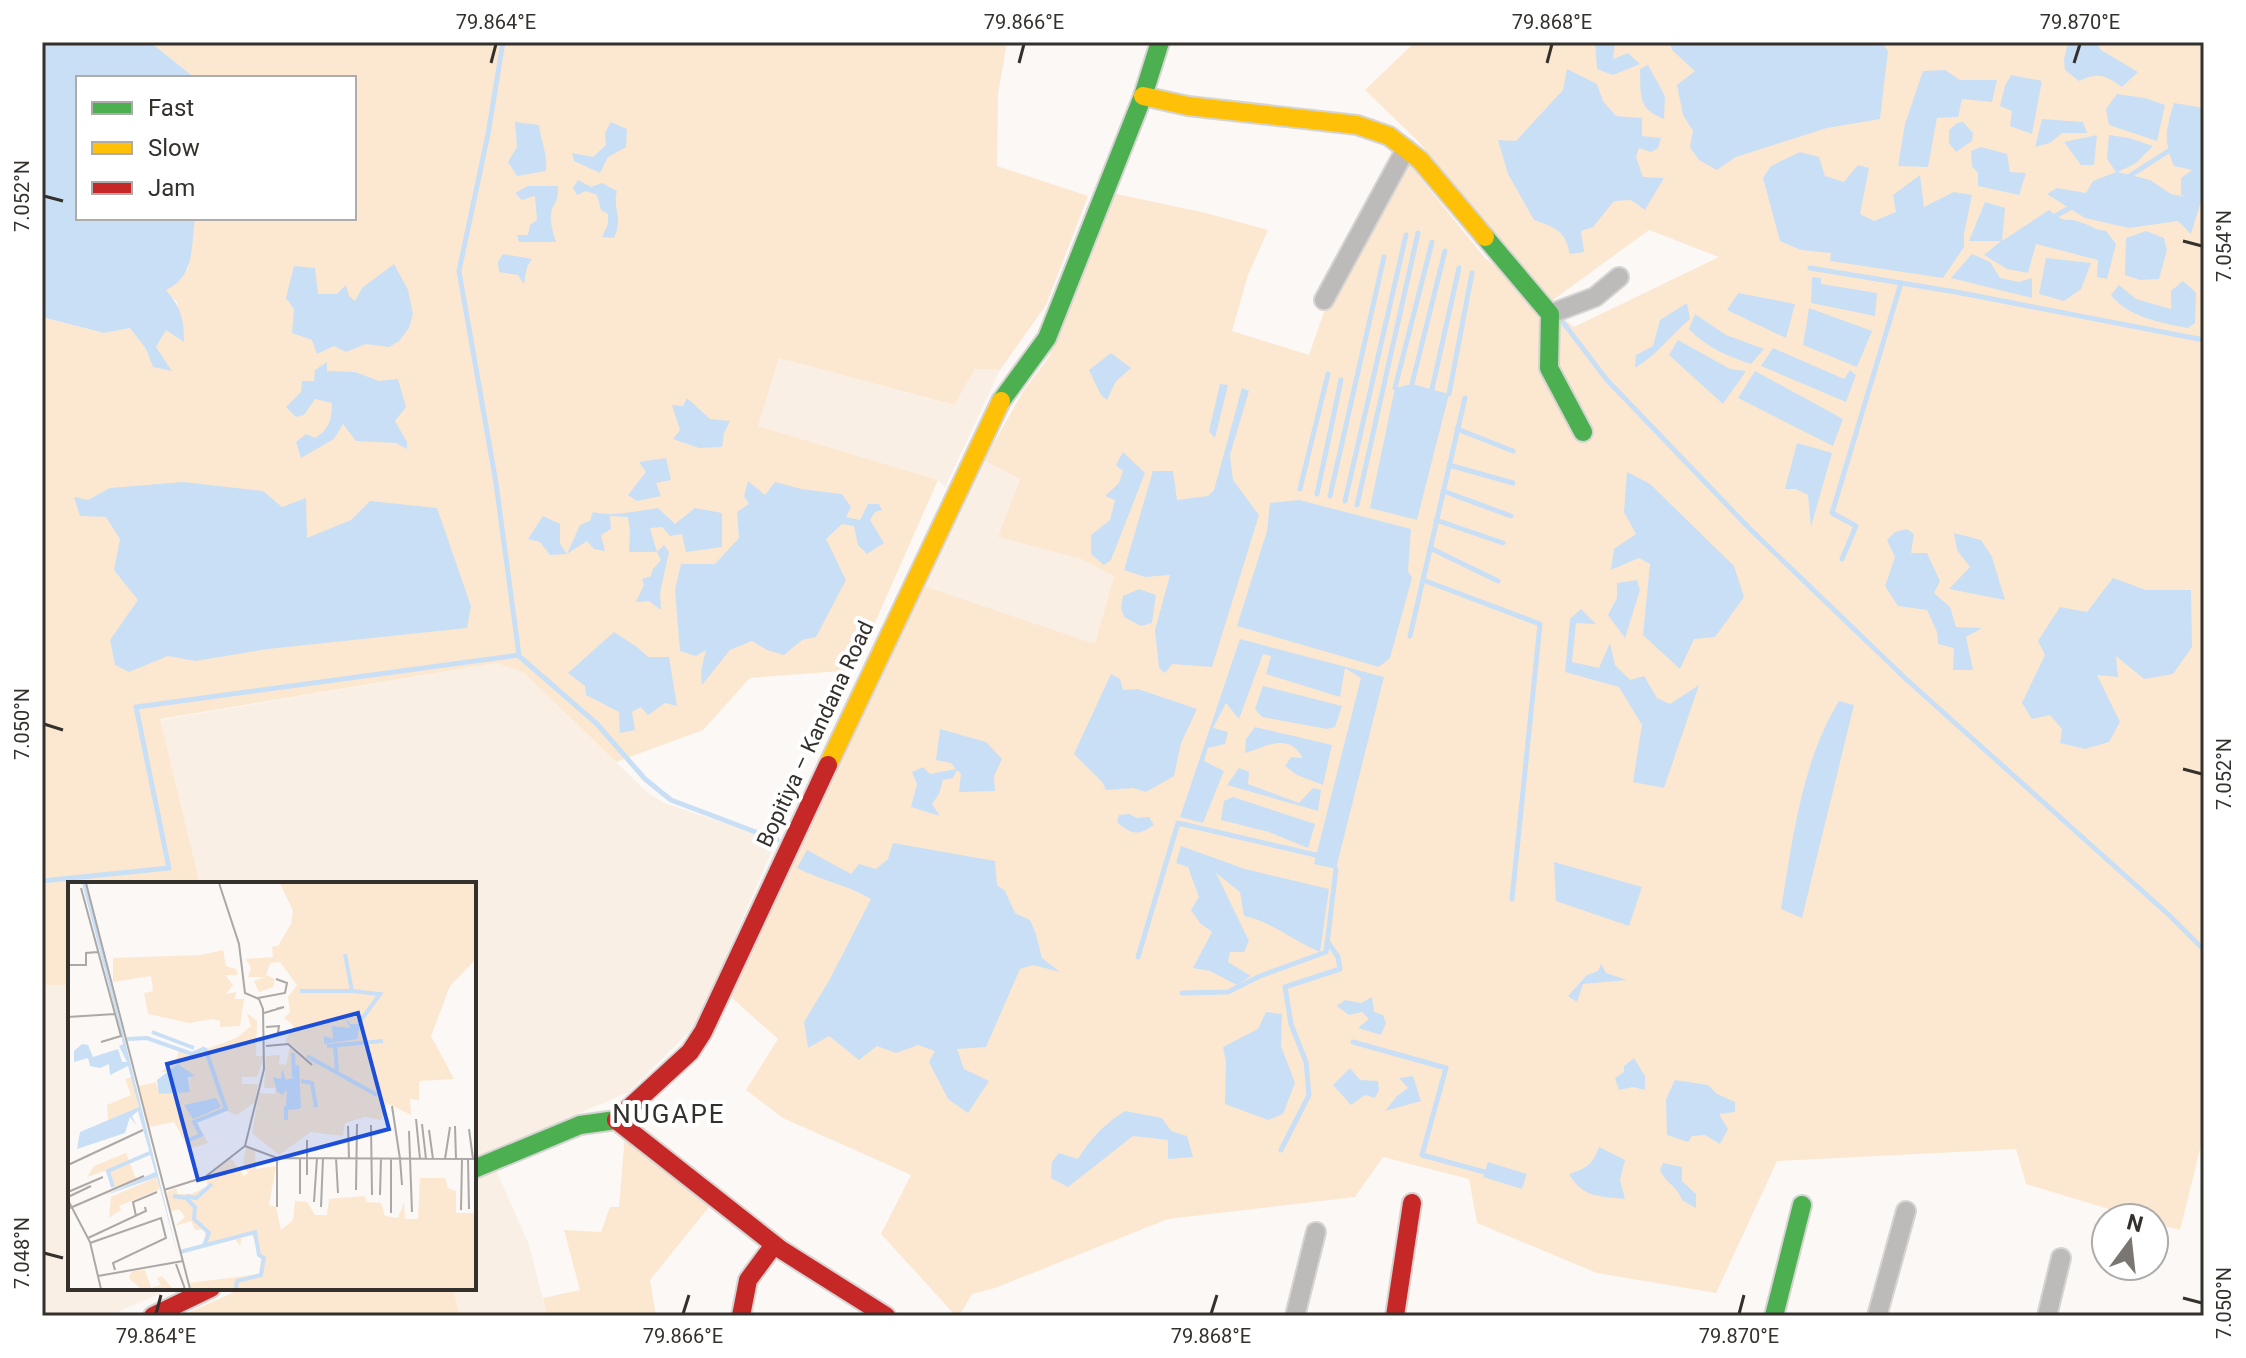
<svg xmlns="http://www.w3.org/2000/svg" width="2246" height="1358" font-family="Roboto,sans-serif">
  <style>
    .built { fill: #f9efe5 }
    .green { fill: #fce8d1 }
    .water { fill: #c9dff5 }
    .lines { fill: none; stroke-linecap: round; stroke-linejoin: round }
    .stream { stroke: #c9dff5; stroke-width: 5 }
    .street-casing { stroke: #d6d4d2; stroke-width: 22 }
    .fast-casing { stroke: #d6d4d2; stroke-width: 22 }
    .slow-casing { stroke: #d6d4d2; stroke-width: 22 }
    .jam-casing { stroke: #d6d4d2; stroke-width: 22 }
    .street { stroke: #bdbbba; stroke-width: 18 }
    .fast { stroke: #4caf50; stroke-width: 18 }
    .slow { stroke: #ffc107; stroke-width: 18 }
    .jam { stroke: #c62828; stroke-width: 18 }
    .ticks { fill: none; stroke: #34302c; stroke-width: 3 }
    .labels { text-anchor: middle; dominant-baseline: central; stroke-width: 8; stroke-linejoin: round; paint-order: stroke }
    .street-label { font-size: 22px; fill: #34302c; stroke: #fff }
    .quarter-label { font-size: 26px; letter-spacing: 2px; fill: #34302c; stroke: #fff }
    .inset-river { fill: none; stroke: #c9dff5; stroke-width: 4 }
    .inset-road { fill: none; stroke: #aba8a5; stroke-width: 2 }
    .view { fill: #1d4ed8; fill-opacity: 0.15; stroke: #1d4ed8; stroke-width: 4 }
    .inset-edge { fill: none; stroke: #34302c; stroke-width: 4 }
    .neatline { fill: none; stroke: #34302c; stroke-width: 3 }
    .ticks-label { font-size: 20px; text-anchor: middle; fill: #34302c }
  </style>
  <rect width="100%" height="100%" fill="#fbf8f5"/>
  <g class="built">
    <polygon points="779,358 953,405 975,369 1000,370 945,487 938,480 757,426"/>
    <polygon points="984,460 1020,478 999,537 1081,559 1114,576 1095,645 924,586"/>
    <polygon points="496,663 524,673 648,793 664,803 767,837 774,846 696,1025 629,1092 474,1158 474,884 200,884 160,720"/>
    <polygon points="42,985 70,985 70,1288 173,1288 108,1316 42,1316"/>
    <polygon points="496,1170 529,1245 547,1316 460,1316 453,1288 474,1288 474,1178"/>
  </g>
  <g class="green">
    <polygon points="150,42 1007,42 998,94 997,166 1088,196 1046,305 1000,370 975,369 954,405 779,358 758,426 938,480 854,670 750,678 703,730 616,762 524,673 496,663 160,719 200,884 70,884 70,985 42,985 42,317 104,333 130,328 146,349 153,367 171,370 156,347 166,329 183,341 177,302 165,290 188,269 195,218 354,218 354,78 195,78"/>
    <polygon points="1415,42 2204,42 2204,1133 2180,1230 2154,1223 2154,1218 2138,1218 2026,1184 2016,1149 1777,1161 1716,1293 1597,1273 1477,1223 1469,1179 1383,1157 1355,1197 1168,1219 995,1288 972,1294 959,1316 956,1316 881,1234 911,1175 783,1118 746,1090 778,1039 731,997 924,586 1095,644 1114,576 1081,559 998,537 1020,479 984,460 1024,390 1049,357 1112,193 1206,213 1268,230 1248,275 1232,331 1309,355 1325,309 1407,161 1484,257 1574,327 1719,257 1649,230 1550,302 1419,142 1365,90"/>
    <polygon points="625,1134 709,1207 650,1280 656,1316 547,1316 543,1298 580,1290 564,1230 601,1232 610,1207 619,1207"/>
    <polygon points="243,1288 453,1288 460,1316 181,1316"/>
  </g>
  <g class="water">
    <path d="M42,42H150L195,78H78V218H195C191,248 195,276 166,290C181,307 184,320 184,342L166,330L156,347L172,371L153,367L146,349L130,328L104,333L42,317Z"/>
    <polygon points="1595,42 1615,42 1613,59 1628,53 1640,64 1613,75 1597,69"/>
    <polygon points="1669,42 1881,42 1888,51 1880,119 1827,128 1736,157 1717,170 1699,160 1690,147 1693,131 1683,115 1677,85 1695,71 1673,51"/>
    <path d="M2068,42H2096L2101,50L2138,72L2122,87C2106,75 2098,72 2079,81L2065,70L2064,60Z"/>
    <path d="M1648,65L1665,96L1664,119C1637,109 1641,94 1640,69Z"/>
    <path d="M1567,69L1597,84L1603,101L1616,116L1642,118V136L1661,138L1658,148L1651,152L1639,148L1636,157L1643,177L1664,178L1645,210L1631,200L1614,201L1593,227L1581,231L1584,252L1570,254C1565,230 1556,228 1534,220L1508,174L1498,140L1516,141L1563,90Z"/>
    <polygon points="1945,70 1960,80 1997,80 1992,102 1962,99 1958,117 1937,118 1928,167 1898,166 1905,124 1923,71"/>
    <polygon points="2011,75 2042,81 2032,134 2010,126 2012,111 2000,106 2005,86"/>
    <polygon points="2117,94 2145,98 2165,105 2157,141 2109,125 2106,109"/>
    <path d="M2174,103L2204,108V202L2201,201L2191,234L2178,221L2129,228L2085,218L2047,194L2057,188L2086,193L2093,181L2116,172L2107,159L2109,135L2129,138L2153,146L2136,163L2118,172L2150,180L2171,194L2187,197L2181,195V178L2192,170L2174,166C2163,139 2166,130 2174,103Z"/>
    <polygon points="2042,119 2083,122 2087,133 2062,133 2050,143 2035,147"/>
    <path d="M515,122L539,125C541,142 548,154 546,171L517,176L508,162L517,147Z"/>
    <polygon points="611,122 627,129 626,147 608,157 600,173 574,161 572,153 593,157 606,145 605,133"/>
    <polygon points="1963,122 1973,133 1972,141 1956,152 1949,143 1949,130 1957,123"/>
    <polygon points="2097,135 2094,165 2081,165 2064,142"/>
    <polygon points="1981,147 2007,154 2010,172 2026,173 2019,195 1978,186 1978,173 1972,166 1971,151"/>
    <polygon points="1800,152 1819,157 1825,176 1844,182 1858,165 1869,168 1860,214 1874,221 1896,212 1893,195 1920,175 1924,207 1954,192 1972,195 1964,234 1964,247 1943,278 1830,261 1831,253 1801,250 1780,241 1763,178 1771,166"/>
    <path d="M578,180L591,187L602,183L617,191C612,207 624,218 614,238L602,237L608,224V214L601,210L597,195L586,191L577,195L573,188Z"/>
    <path d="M528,186H558C559,202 554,201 551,213C550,223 553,232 556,242H519L517,235H528L530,225L537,220L535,196L522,200L515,193Z"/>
    <path d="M1985,202L2005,208L2002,241L2049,210C2068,226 2063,216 2080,222C2091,225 2092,229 2106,231L2116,244L2107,279L2097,277L2098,260L2036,244L2028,273L2007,269L1984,255L2001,241H1969Z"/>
    <polygon points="2146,231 2164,238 2167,250 2159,279 2140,280 2125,275 2126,238"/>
    <polygon points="503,254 532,259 527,267 524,284 518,275 499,272 498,262"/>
    <polygon points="1972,254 1990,262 2000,278 2019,282 2032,278 2032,298 1951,278"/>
    <polygon points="2046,258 2091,263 2081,289 2064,301 2039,294"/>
    <polygon points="394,264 408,290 413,314 409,328 399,341 389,347 366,344 346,352 334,346 317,354 312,340 292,333 294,309 286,298 294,266 315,268 318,294 337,294 346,285 349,296 355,301 362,288"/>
    <polygon points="1812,277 1821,278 1821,284 1877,293 1875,316 1811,303"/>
    <path d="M2183,281L2196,293L2195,323L2188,328C2161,323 2128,317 2111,295L2119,285L2136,299L2171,309V291Z"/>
    <polygon points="1738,293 1795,304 1786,338 1727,310"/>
    <path d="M1687,303L1690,319C1670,336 1657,355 1635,368L1636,355L1653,346L1660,320Z"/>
    <polygon points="1809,308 1872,331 1857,367 1803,345"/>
    <path d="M1695,314L1726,335L1764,349L1751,364C1727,356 1707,348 1689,329Z"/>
    <polygon points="1678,340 1730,369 1746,371 1723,404 1669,355"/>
    <polygon points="1773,348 1844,379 1850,370 1856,375 1846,402 1761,366"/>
    <polygon points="1111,353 1131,368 1116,381 1107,400 1101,395 1089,370"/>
    <path d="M327,362V371L355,372L379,381L398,379L406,407L395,421L407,442V449L396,443L356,441L343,424L334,439L301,458L296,442L306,434L315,438C329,430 332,419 332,403L315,399L304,415L296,417L286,407L301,392L302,381H314L315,370Z"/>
    <polygon points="1755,371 1843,419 1833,446 1738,398"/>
    <polygon points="1220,384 1228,385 1215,438 1209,431"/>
    <polygon points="1412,384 1449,394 1417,520 1370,508 1395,388"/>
    <polygon points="1242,388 1249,391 1230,455 1233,480 1259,515 1212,667 1172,664 1165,673 1159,668 1155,630 1170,575 1145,577 1124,570 1153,471 1173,471 1177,500 1208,496 1214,490"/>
    <polygon points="687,398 710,419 730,421 724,433 722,447 699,448 673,439 680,430 672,405 683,406"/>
    <polygon points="1797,443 1832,453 1811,527 1808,495 1796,489 1785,489"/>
    <polygon points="1123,452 1145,473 1111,560 1104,565 1091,554 1091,535 1110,520 1115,500 1105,496 1119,483 1123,471 1116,465"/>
    <polygon points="666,458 671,480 656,483 661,496 637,501 628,495 646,472 639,462"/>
    <polygon points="1627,472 1650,484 1734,566 1744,597 1715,637 1694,639 1680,669 1643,635 1650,564 1639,558 1611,570 1614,549 1636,534 1624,512"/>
    <polygon points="748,481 765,495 775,482 801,489 842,494 851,507 846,517 860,520 868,504 879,504 882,510 875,512 870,520 884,543 867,554 858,545 854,526 842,524 826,539 846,580 816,637 802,640 784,655 767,650 752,641 730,650 702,685 701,671 706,650 696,656 680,651 675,590 681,564 715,564 739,538 737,512 749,504 744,496"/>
    <polygon points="183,482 263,491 282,507 306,498 307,538 351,520 370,501 437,508 471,606 467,628 268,649 195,661 168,656 129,672 115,665 110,640 138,600 114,570 120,539 106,517 80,516 74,497 88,500 110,488"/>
    <polygon points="1299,500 1411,529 1408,571 1412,578 1390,658 1379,667 1237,626 1267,531 1270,503"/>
    <path d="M658,508L675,524L695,508L722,513V547L686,552L682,534L670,536L662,527L650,528L657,552L664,545L669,552L660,593L661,610L649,601L636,602L644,585L642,579L651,576L653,569L661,560L657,552H629L630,531L628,517L610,516L611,529L601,535L605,551L594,549L587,541L567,554L550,555L540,542L528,539L543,516L560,524V544L567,554L580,525L590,521L593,512C614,517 637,511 658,508Z"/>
    <polygon points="1907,529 1914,534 1911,553 1927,553 1940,581 1934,593 1950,607 1956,627 1982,628 1966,637 1973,670 1953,670 1954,648 1938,644 1937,632 1927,610 1898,606 1885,586 1895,557 1887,540 1895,532"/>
    <polygon points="1954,533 1981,540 1992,557 2005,600 1949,589 1970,567 1957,550"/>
    <polygon points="2113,578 2146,590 2191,590 2192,647 2173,674 2144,679 2116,656 2118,677 2097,675 2120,722 2109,742 2085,749 2060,743 2062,729 2050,715 2032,719 2022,703 2045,655 2038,641 2060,607 2087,612"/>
    <polygon points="1637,580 1640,590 1625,638 1608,615 1617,598 1617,583"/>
    <polygon points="1139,589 1156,595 1152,623 1141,626 1124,617 1121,608 1123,596"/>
    <polygon points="1581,609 1596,624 1576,623 1572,662 1599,668 1610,643 1615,665 1630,680 1644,676 1657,698 1670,704 1699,685 1664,788 1633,782 1642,725 1619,687 1565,672 1570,619"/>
    <polygon points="614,632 637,647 648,657 669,657 677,706 665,703 648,715 641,707 632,712 635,730 620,733 619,712 586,695 585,686 568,673"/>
    <polygon points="1240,639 1384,677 1336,869 1314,864 1361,678 1345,668 1340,697 1266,674 1271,656 1263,654 1239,719 1226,703 1213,728 1228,732 1225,744 1208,748 1204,761 1224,771 1203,823 1180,817"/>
    <polygon points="1111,674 1120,679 1123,690 1138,689 1197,709 1181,743 1174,776 1146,792 1133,788 1106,790 1102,782 1074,754"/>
    <polygon points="1263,686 1342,706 1335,727 1327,729 1262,717 1255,709"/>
    <path d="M1839,701L1854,705L1802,918L1781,909C1793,839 1801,763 1839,701Z"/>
    <path d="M1255,727L1332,745L1323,785L1297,775L1285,766L1291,757L1303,758C1288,732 1268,746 1245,753L1246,739Z"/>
    <polygon points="940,729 986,742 1002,759 994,776 995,791 959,792 961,774 957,770 953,778 943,780 939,794 932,804 940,816 911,807 917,784 912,772 923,767 930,774 956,769 951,763 936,760"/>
    <polygon points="1239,768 1249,772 1248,784 1299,803 1313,788 1321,790 1318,811 1227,785"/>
    <polygon points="1233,797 1315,824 1308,848 1269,832 1221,820 1224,801"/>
    <path d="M1129,814L1137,818L1149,817L1154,825C1138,836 1132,835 1117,822L1119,815Z"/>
    <path d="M893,843L995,861L997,885L1005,891L1015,913L1030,920L1036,934L1042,958L1060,972L1033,965L1020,969L986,1047L957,1049L964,1069L989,1081L968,1113L948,1099L929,1062L935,1051L918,1045L896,1053L877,1046L859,1060L829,1036L808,1048L804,1022L830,979L871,899C848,885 822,881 797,868L807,850L851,874L859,864L876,869L888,859Z"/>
    <path d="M1181,846L1245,869L1329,889L1320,952C1293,941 1273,922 1244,916L1240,892L1216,873L1249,941L1244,952H1230L1228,962L1251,976L1237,985L1210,971L1193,968L1212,932L1200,923L1191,910L1199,897L1188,867L1176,863Z"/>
    <polygon points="1554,862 1642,887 1629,926 1556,901"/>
    <polygon points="1601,964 1606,973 1627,980 1583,984 1577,1002 1568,996 1587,975 1598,971"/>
    <polygon points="1372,997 1374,1012 1383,1015 1386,1023 1381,1035 1358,1028 1369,1019 1362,1012 1349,1015 1337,1006 1345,1000 1361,1003"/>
    <polygon points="1266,1012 1282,1014 1281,1046 1295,1083 1283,1114 1268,1120 1225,1104 1226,1062 1223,1047 1258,1029"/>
    <polygon points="1634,1058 1645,1076 1645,1090 1633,1087 1619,1090 1615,1078 1624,1072 1624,1066"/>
    <polygon points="1350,1068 1360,1080 1378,1081 1379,1090 1375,1098 1365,1095 1351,1105 1333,1085"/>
    <polygon points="1413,1076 1421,1101 1385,1111 1397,1096 1408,1088 1399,1078"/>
    <polygon points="1675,1080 1708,1085 1717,1094 1735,1102 1735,1112 1719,1114 1728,1129 1720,1144 1705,1135 1692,1136 1688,1142 1667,1135 1666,1099"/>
    <path d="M1125,1111L1162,1118L1171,1131L1187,1136L1193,1157L1168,1159V1140L1133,1136L1068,1187L1051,1178L1052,1162L1059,1153L1078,1159C1090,1139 1104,1124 1125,1111Z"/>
    <path d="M1599,1147L1625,1160L1620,1180L1625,1199C1599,1196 1583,1198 1569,1174C1586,1169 1593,1164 1599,1147Z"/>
    <polygon points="1488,1162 1527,1174 1522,1189 1483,1177"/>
    <path d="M1663,1163L1682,1167V1181L1696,1194V1208L1682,1200C1677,1185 1666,1184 1660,1170Z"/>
  </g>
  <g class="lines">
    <g class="stream">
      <polyline points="2128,177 2173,148"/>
      <polyline points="2050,219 2073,206"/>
      <polyline points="1810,268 1956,292 2204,340"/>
      <polyline points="1562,321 1607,380 1750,529 1906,679 2169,915 2204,950"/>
      <polyline points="1412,384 1445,251"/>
      <polyline points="1395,388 1432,242"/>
      <polyline points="1432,389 1459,268"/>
      <polyline points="1449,394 1472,273"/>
      <polyline points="1457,429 1513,451"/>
      <polyline points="1449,465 1513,483"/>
      <polyline points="1300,489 1328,374"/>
      <polyline points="1443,491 1511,516"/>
      <polyline points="1317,494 1341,380"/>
      <polyline points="1330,496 1384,257"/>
      <polyline points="1345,501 1406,235"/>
      <polyline points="1357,505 1418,233"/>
      <polyline points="1436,520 1503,543"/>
      <polyline points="1430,548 1498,581"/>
      <polyline points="1842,559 1856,526 1832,513 1901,283"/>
      <polyline points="1423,580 1540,624 1512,899"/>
      <polyline points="1410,636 1465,398"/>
      <polyline points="519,656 597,724 645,779 671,800 777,840"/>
      <polyline points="42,881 169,868 136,707 519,655 496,483 459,271 488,134 503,42"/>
      <polyline points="1138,957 1178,823 1316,855"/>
      <polyline points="1182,993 1228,992 1260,976 1326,952 1336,869"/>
      <polyline points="1353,1042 1446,1068 1422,1155 1488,1173"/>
      <polyline points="1281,1150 1309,1095 1306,1062 1291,1024 1285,987 1340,969 1338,957 1327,941"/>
    </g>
    <defs>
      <g id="street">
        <polyline points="1324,300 1406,149"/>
        <polyline points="1550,314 1595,297 1619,277"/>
        <polyline points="1295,1316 1316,1232"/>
        <polyline points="1877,1316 1906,1211"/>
        <polyline points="2047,1316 2061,1258"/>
      </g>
      <g id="fast">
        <polyline points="1485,237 1550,314 1549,368 1583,432"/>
        <polyline points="1001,401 1047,338 1143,96 1160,42"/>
        <polyline points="474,1169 580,1125 616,1120"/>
        <polyline points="1774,1316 1802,1205"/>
      </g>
      <g id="slow">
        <polyline points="1143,96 1188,106 1357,125 1389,136 1420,160 1485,237"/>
        <polyline points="828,765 1001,401"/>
      </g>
      <g id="jam">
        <polyline points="616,1120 690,1052 703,1032 828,765"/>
        <polyline points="616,1120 780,1249 886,1316"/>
        <polyline points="153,1316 211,1288"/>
        <polyline points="741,1316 748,1280 774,1245"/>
        <polyline points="1395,1316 1412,1203"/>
      </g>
    </defs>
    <use href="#street" class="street-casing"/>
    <use href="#fast" class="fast-casing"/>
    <use href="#slow" class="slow-casing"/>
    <use href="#jam" class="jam-casing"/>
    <use href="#street" class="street"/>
    <use href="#fast" class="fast"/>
    <use href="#slow" class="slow"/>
    <use href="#jam" class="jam"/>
  </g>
  <path class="ticks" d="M491,63L496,44M1019,63L1024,44M1547,63L1552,44M2074,63L2080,44M44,196L63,201M2183,241L2202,246M44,724L63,730M2183,769L2202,774M44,1253L63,1258M2183,1298L2202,1303M156,1314L161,1295M683,1314L689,1295M1211,1314L1217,1295M1739,1314L1744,1295"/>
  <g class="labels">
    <g class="street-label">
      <text transform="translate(815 734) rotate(-65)">Bopitiya – Kandana Road</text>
    </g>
    <g class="quarter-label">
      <text x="669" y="1114">NUGAPE</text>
    </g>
  </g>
  <g transform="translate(68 882)">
    <rect width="408" height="408" fill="#fbf8f5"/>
    <path d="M212,1H408V48L406,79L382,104L363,154L386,197L351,199V218L342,217L343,233L319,221L313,238L297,235L277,241L275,254L243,250L211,273L184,251L191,211L207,212V206H196L198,174L212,173L211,182L218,183L222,164L235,171L217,159L226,144L216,136L222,130L220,115L229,103L212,80L202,81L198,93L207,97L205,105L191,110L186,99L197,95H180L183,86L178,77L205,75L204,65L210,64L223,42L225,29ZM155,68L158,84L168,87L170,93H157L165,103L158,112L168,110L167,117H176L172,144L152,145V139L145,137L121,141L80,132L76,111L85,109L83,94L45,100V76L133,73ZM179,131L189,139L188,174H196L189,195H174V202H190L187,220L169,233L156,228L129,240L140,261L121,267L106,240L81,245L71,204L88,200L92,212L122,206L121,191L92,190L107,182L111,168L124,173L170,155L183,144ZM64,195L71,225L40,238L39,223L63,213L57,197ZM178,265L187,269L188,287L208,284L201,323L208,325L213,348L225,338L227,319L239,320L247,333H259L261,317L297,314L298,320L313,321L317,334L330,336L336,320L337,337H350L352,296H377L380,306L388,309V331H405L408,326V407H123L121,401L191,392L193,376L184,353H174L172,364L167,357L135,364L138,347L127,348L123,339L107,344L117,335L111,327L103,330L99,310L108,306L110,312H123L140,304L138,298L162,275L176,294L180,291L175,281ZM58,271L68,297L45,307L39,288L19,295L26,284ZM89,295L92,307L51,324L53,328L41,336L43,315ZM77,388L83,406L93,403L89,396L94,394L105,407H73L61,396L64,389Z" fill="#fce8d1"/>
    <path d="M14,1H18L111,378L89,295L38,313L87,290L70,229L64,234L68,243L62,235L57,251L9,267L12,250L71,225L60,184L42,193L41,182L32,186L22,184L20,176L6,180V169L14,162L20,163L25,175L50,167L54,180H59L51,164L55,162L48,131ZM277,135L282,142H292L289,157L256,162V154L265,157L264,144L282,146ZM110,182L127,194L120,195L122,210L91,212L89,198ZM231,183L233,226L218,225L219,208L214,213L209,209L205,195L213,197L214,187L218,198L227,195V184ZM148,216L153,225L125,237L116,223Z" fill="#c9dff5"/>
    <path class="inset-river" d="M232,109H284L277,72M284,109L312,112L291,141M84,150L126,166M59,157L79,156L124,172L137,166M267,163L269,188M259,164L315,159M225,171L226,195M239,174L309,213M233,199L244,201L248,225M218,238V226L231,225M118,259L133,253L126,240L158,227L137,166M45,305L40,289L84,270M105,314L118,316L127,325L126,337L141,351L136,364M118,314L128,316L144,302M112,370L187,350L191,373L196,376L193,393L169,399L168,407"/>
    <path class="inset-road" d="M18,1L122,407M13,6L53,154L33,160M0,83H18V71L30,70M190,116L217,111L219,101L208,97M196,131L216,125L208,127M0,135L47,132M198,145L211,144L210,150L216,151M198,164L220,162L244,183M324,224L332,277M348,237L352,277M354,242L358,277M303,243L304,313M280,244L281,276M387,244L388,277M401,247L405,277M361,248L365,277M341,249L344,330M239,258V293M177,264L209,276L408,277M209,276V325M268,276L270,311M332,277L334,303M377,277L382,245M400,277L401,327M0,283L75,248M96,308L137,295L177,264L196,187L195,127L191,117L177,111L171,62L151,1M288,308L289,242M0,310L35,295M232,312V276M312,313L313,276M0,315L23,304M0,318L22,360L33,407M246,320L249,276M253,325L255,276M2,326L76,294M393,328L394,277M323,331V277M68,334L65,320L89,310M20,356L78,329L77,325M22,361L93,336L98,356L45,381L47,388M108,382L117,407M30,394L115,379"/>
    <path class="view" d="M290,131L321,247L130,298L99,182Z"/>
    <rect width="408" height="408" class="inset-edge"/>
  </g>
  <rect width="2246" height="1358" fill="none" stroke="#ffffff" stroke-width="88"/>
  <rect x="76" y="76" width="280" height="144" fill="#ffffff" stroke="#aeacab" stroke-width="2"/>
  <rect x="92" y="102" width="40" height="12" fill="#4caf50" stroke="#aeacab" stroke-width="2"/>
  <text x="148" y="116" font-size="24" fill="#34302c">Fast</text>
  <rect x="92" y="142" width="40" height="12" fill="#ffc107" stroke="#aeacab" stroke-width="2"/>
  <text x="148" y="156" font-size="24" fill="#34302c">Slow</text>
  <rect x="92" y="182" width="40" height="12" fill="#c62828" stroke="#aeacab" stroke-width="2"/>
  <text x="148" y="196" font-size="24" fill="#34302c">Jam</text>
  <g transform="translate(2130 1242) rotate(15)"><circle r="38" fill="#ffffff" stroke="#aeacab" stroke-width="2"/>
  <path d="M0-6L14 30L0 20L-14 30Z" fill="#7a7672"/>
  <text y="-12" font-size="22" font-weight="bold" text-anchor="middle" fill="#34302c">N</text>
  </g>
  <rect x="44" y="44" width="2158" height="1270" class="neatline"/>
  <g class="ticks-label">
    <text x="496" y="29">79.864°E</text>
    <text x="1024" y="29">79.866°E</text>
    <text x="1552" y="29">79.868°E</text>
    <text x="2080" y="29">79.870°E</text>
    <text transform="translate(22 196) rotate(-90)" y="7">7.052°N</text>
    <text transform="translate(2224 246) rotate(-90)" y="7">7.054°N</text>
    <text transform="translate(22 724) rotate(-90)" y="7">7.050°N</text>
    <text transform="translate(2224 774) rotate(-90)" y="7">7.052°N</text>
    <text transform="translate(22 1253) rotate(-90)" y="7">7.048°N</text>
    <text transform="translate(2224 1303) rotate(-90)" y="7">7.050°N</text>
    <text x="156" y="1343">79.864°E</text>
    <text x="683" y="1343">79.866°E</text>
    <text x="1211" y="1343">79.868°E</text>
    <text x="1739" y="1343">79.870°E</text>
  </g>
</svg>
